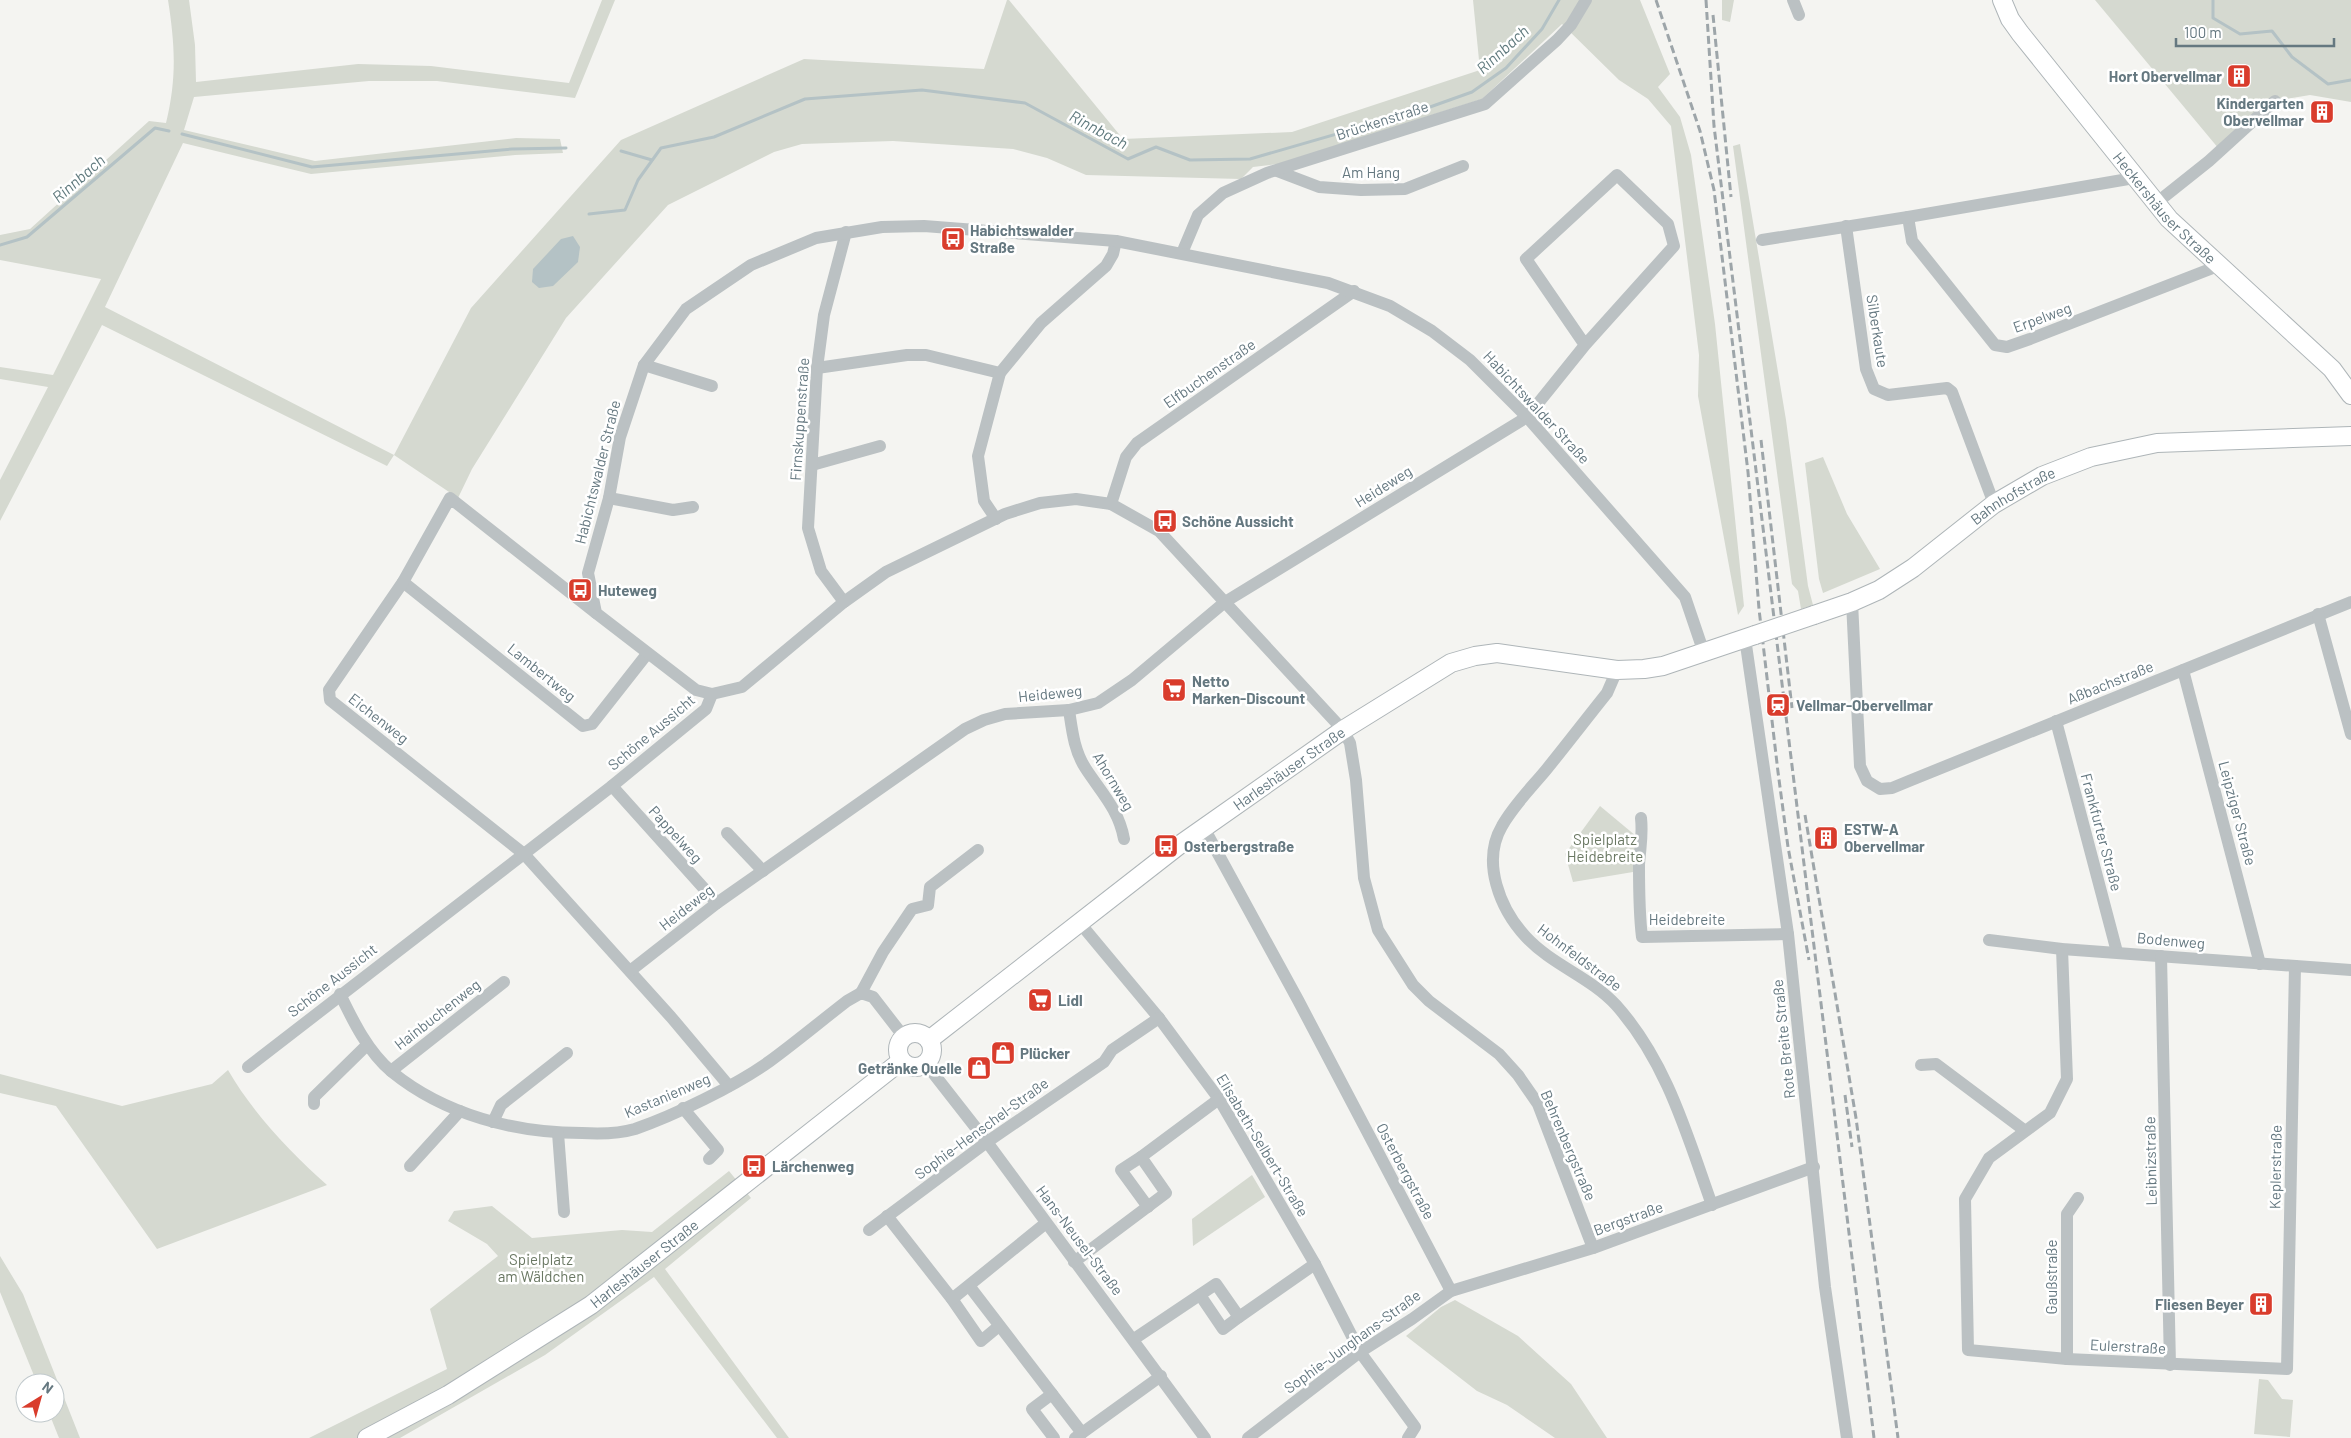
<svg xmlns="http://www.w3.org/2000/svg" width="2351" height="1438" font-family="Barlow,sans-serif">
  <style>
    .green { fill: #d5d9d0 }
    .water { fill: #b4c2c5 }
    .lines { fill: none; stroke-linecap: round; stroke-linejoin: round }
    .stream { stroke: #b4c2c5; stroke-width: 3 }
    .secondary-casing { stroke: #aeb5b8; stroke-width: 20 }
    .street { stroke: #bbc1c3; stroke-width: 12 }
    .secondary { stroke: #fff; stroke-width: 18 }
    .rail { stroke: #9da5a9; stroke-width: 3; stroke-dasharray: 8 4; stroke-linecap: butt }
    .secondary-bridge-casing { stroke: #aeb5b8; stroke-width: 20; stroke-linecap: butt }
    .secondary-bridge { stroke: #fff; stroke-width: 18 }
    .labels { text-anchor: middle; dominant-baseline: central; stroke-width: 5; stroke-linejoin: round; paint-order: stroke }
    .poi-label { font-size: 15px; font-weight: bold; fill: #657880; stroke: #fff; text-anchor: start }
    .street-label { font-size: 15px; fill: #657880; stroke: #fff }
    .park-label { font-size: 15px; fill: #6a7863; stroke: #fff }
    .water-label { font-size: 16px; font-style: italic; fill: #607a7e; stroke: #fff }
  </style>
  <rect width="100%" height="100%" fill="#f4f4f1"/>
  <g class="green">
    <path d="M168,0H189L195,45L196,82L358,64L431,66L569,83L602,0H615L575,98L437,81H369L194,97L184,130L315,161L516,138L560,139L563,153L515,155L311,174L183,143L105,307L394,455L471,308L621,140L804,59L984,69L1007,0H1009L1123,139L1292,132L1480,70L1473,0H1640L1670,74L1658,87L1680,117L1691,155L1715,324L1744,606L1738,615L1698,396L1699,355L1671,126L1648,99L1619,80L1562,24L1482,99L1278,164L1253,167L1241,179L1086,175L1047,158L1013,149L893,141L802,144L774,152L668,205L566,318L472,469L458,498L394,455L387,466L102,325L0,521V480L48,387L0,379V367L53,375L101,279L0,260V235L30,229L149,121L166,123C177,78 175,45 168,0Z"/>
    <polygon points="1722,0 1734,0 1730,22 1722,20"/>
    <polygon points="2095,0 2351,0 2351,102 2310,95 2275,101 2224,155"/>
    <polygon points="1740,144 1786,420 1808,586 1813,605 1801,609 1798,591 1792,584 1733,146"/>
    <polygon points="1823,457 1847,514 1880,569 1823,593 1819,579 1805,463"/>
    <polygon points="1600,806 1636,836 1633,872 1573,882 1565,854"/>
    <path d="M228,1070C252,1112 291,1153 327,1185L157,1249L56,1106L0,1093V1074L122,1106L212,1084Z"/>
    <polygon points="729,1171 751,1198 665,1269 789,1438 777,1438 654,1277 545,1355 400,1438 309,1438 447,1369 430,1309 498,1256 487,1244 448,1221 454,1211 492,1206 532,1238 622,1230 652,1232"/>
    <polygon points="1252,1175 1265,1197 1193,1246 1192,1219"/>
    <polygon points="0,1256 23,1294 80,1438 59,1438 49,1413 55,1413 55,1383 37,1383 0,1292"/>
    <polygon points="1455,1300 1518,1336 1571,1384 1607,1438 1555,1438 1507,1405 1477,1391 1406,1336 1441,1307"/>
    <polygon points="2259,1379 2268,1380 2282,1399 2293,1400 2290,1437 2254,1434"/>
  </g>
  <polygon class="water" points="573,236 580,247 578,262 553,286 539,288 532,282 533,269 561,239"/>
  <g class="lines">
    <g class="stream">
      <polyline points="2213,0 2213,18 2240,34 2272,31 2292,57 2328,84 2351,80"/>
      <polyline points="182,134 312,167 512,149 566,148"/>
      <polyline points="621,151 652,160"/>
      <polyline points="589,214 625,210 638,180 661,148 714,137 805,99 922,90 1025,103 1128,159 1156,147 1190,160 1250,159 1430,107 1472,92 1506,68 1542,29 1559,0"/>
      <polyline points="0,245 27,237 155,128 169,131"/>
    </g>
    <defs>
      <g id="secondary">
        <path id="s1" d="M2002,0L2010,19L2020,33L2169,219L2332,369L2351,395"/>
        <path id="s2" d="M1814,615L1852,602L1879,590L1913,568L1994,504L2042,476L2091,457L2157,443L2351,436"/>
        <circle cx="915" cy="1050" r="17"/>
        <path id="s3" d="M929,1040L1178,846L1343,730L1451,663L1475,656L1497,653L1617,670L1644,669L1663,666L1755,635"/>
        <path id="s4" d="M367,1438L448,1395L591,1305L901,1061"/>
      </g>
    </defs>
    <use href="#secondary" class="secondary-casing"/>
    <g class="street">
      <polyline points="1793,0 1799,15"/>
      <polyline points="1277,171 1319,187 1361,190 1405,189 1463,166"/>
      <polyline points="2155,204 2209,161 2275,101"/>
      <polyline points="1908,217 1912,241 1995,345 2007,347 2030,339 2218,266"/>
      <polyline points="1846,226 1866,369 1874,389 1888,395 1947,388 1952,392 1994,504"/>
      <polyline points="1762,240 1908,217 2134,178"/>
      <polyline points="1182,253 1198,215 1223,193 1267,173 1485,104 1557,40 1571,25 1586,0"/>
      <polyline points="644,365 712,386"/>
      <polyline points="817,368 907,355 926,355 1000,373"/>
      <polyline points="812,465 880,446"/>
      <polyline points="609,498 673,510 693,507"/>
      <polyline points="1111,504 1126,457 1137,443 1354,291"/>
      <polyline points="996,519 984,501 978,456 1000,373 1041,323 1106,266 1113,254 1116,241"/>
      <polyline points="403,582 583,726 592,724 647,654"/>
      <polyline points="844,602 821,571 808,528 817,368 824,315 846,232"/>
      <polyline points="1852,602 1860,766 1867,781 1880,789 1892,788 1909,781 2351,602"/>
      <polyline points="596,613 450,498 403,582 329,690 330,700 524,854 671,1017 729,1086"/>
      <polyline points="2318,614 2351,734"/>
      <polyline points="1745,638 1788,934 1825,1287 1847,1438"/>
      <path d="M1617,670L1607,693C1587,718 1567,744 1546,770C1531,788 1513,806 1502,826C1481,862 1500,909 1526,937C1552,965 1590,977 1616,1005C1667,1062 1687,1135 1712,1205"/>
      <polyline points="2183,670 2260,964"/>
      <path d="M1069,710C1072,730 1074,751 1086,769C1101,792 1119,810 1124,839"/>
      <polyline points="2056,721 2117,952"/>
      <polyline points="612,786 717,903"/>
      <path d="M1641,818C1643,836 1640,848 1639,865C1639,889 1639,913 1642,937L1788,934"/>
      <polyline points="1204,828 1298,1000 1451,1291"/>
      <polyline points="727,833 763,871"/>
      <polyline points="1079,922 1159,1018 1219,1099 1315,1264 1360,1352 1415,1427 1408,1438"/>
      <polyline points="1989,940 2062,949 2351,970"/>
      <polyline points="2062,949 2067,1079 2050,1113 1989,1158 1965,1199 1968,1350 2067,1359 2287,1369 2295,966"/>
      <polyline points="2161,956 2170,1365"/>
      <polyline points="630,971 717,903 965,729 984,720 1005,714 1069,710 1098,703 1132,680 1225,602 1527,417 1585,345 1674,246 1668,224 1617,175 1526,259 1585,345"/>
      <polyline points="861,993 883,952 912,909 928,905 930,887 978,850"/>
      <path d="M340,994C353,1021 368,1052 392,1072C445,1115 515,1133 582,1133C600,1134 618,1134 635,1129C675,1115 735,1086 770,1061C796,1042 821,1021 847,1001L861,993L873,997L904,1037"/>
      <polyline points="926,1064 987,1142 1205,1438"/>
      <polyline points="1921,1065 1936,1064 2024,1130"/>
      <polyline points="248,1067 612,786 706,709 712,694"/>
      <polyline points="391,1071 504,982"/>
      <polyline points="314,1104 314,1097 367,1045"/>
      <polyline points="683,1108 718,1150 709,1159"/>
      <polyline points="493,1122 501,1105 567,1053"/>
      <polyline points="558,1133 564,1212"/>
      <polyline points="1141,1157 1121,1170 1148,1207"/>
      <polyline points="410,1166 460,1111"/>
      <polyline points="887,1216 952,1299 981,1341 999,1326"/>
      <polyline points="869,1230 987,1142 1104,1062 1112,1050 1159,1018"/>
      <polyline points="1593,1248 1538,1104 1518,1075 1499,1054 1429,1001 1413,985 1378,930 1364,878 1356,780 1350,743 1343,730 1159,531 1111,504 1076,499 1040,503 1005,514 886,572 844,602 742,687 712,694 696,690 596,613 588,573 609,498 620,437 644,365 686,309 751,265 816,238 882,227 924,226 1116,241 1328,283 1390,306 1432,331 1470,360 1527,417 1685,597 1704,653"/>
      <polyline points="1074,1262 1166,1193 1141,1157 1219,1099"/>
      <polyline points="970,1287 1052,1394 1032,1409 1054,1438"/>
      <polyline points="1200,1295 1223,1329 1239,1317"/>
      <polyline points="952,1299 1046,1223"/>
      <polyline points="1134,1339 1216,1284 1239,1317 1315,1264"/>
      <polyline points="2067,1359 2067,1214 2078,1198"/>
      <polyline points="1052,1394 1082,1433"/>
      <polyline points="1075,1438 1161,1376"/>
      <polyline points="1248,1438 1360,1352 1412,1319 1451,1291 1593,1248 1814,1167"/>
    </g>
    <use href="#secondary" class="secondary"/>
    <g class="rail">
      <polyline points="1656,0 1700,131 1714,190 1748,472 1759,609 1778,772 1788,847 1809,960"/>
      <polyline points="1706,0 1714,126 1874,1438"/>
      <polyline points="1713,15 1731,197"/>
      <polyline points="1761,440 1792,708"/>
      <polyline points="1805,815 1856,1118 1898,1438"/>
      <polyline points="1845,1095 1852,1147"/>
    </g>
    <defs>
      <polyline id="secondary-bridge" points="1755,635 1814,615"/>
    </defs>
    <use href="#secondary-bridge" class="secondary-bridge-casing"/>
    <use href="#secondary-bridge" class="secondary-bridge"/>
  </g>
  <defs>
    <symbol id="building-square" viewBox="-11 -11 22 22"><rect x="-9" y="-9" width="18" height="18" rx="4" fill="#d93c2c" stroke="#fff"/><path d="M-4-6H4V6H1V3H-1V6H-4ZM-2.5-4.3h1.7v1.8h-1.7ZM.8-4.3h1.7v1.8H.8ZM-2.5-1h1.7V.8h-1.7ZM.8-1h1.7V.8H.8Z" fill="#fff"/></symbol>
    <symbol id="bus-square" viewBox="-11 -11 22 22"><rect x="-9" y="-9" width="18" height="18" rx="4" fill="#d93c2c" stroke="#fff"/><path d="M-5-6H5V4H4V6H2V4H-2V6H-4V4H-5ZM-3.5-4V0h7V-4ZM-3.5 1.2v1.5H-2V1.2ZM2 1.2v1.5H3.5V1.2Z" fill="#fff"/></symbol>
    <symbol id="supermarket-square" viewBox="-11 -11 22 22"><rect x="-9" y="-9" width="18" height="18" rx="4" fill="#d93c2c" stroke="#fff"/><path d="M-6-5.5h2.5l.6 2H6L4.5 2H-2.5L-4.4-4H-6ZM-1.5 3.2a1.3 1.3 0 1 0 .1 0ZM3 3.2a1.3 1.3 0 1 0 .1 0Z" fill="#fff"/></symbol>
    <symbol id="station-square" viewBox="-11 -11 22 22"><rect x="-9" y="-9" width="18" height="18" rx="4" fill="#d93c2c" stroke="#fff"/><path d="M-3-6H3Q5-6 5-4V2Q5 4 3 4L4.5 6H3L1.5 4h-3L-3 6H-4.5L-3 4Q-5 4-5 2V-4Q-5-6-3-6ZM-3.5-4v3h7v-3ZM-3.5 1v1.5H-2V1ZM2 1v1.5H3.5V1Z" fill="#fff"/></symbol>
    <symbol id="shop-square" viewBox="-11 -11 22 22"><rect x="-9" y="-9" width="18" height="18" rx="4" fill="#d93c2c" stroke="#fff"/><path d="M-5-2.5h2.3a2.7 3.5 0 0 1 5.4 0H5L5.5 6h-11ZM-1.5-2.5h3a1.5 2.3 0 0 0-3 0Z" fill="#fff"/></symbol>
  </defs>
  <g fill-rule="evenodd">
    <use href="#building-square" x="2225" y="62" width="28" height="28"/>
    <use href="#building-square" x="2308" y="98" width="28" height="28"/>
    <use href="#bus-square" x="939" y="225" width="28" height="28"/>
    <use href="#bus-square" x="1151" y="507" width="28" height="28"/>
    <use href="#bus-square" x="566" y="576" width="28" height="28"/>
    <use href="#supermarket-square" x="1160" y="676" width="28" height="28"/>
    <use href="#station-square" x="1764" y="691" width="28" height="28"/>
    <use href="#building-square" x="1812" y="824" width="28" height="28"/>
    <use href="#bus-square" x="1152" y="832" width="28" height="28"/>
    <use href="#supermarket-square" x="1026" y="986" width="28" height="28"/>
    <use href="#shop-square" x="989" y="1039" width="28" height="28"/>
    <use href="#shop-square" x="965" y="1054" width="28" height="28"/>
    <use href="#bus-square" x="740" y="1152" width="28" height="28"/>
    <use href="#building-square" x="2247" y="1290" width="28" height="28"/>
  </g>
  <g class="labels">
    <g class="poi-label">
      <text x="2222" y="76" text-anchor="end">Hort Obervellmar</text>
      <text x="2304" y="103" text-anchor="end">Kindergarten<tspan x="2304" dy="17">Obervellmar</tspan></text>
      <text x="970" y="230">Habichtswalder<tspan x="970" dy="17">Straße</tspan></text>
      <text x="1182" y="521">Schöne Aussicht</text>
      <text x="598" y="590">Huteweg</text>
      <text x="1192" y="681">Netto<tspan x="1192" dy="17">Marken-Discount</tspan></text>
      <text x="1796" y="705">Vellmar-Obervellmar</text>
      <text x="1844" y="829">ESTW-A<tspan x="1844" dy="17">Obervellmar</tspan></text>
      <text x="1184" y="846">Osterbergstraße</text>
      <text x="1058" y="1000">Lidl</text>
      <text x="1020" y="1053">Plücker</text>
      <text x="962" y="1068" text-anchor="end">Getränke Quelle</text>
      <text x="772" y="1166">Lärchenweg</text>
      <text x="2244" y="1304" text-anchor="end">Fliesen Beyer</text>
    </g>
    <g class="street-label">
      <text transform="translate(1382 120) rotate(-18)">Brückenstraße</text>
      <text x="1371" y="172">Am Hang</text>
      <text stroke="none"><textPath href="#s1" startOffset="265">Heckershäuser Straße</textPath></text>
      <text transform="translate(2042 317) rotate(-20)">Erpelweg</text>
      <text transform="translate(1878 331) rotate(81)">Silberkaute</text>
      <text transform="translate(1209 373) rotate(-35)">Elfbuchenstraße</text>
      <text transform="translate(1537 407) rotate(47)">Habichtswalder Straße</text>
      <text transform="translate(799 419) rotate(-86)">Firnskuppenstraße</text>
      <text transform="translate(597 472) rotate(-76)">Habichtswalder Straße</text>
      <text transform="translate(1383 486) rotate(-32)">Heideweg</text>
      <text stroke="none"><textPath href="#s2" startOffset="234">Bahnhofstraße</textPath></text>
      <text transform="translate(542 672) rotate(39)">Lambertweg</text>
      <text transform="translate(2110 682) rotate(-22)">Aßbachstraße</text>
      <text transform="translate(1050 693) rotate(-6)">Heideweg</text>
      <text transform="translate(379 718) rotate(38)">Eichenweg</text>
      <text transform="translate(651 732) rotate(-40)">Schöne Aussicht</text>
      <text stroke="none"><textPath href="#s3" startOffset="451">Harleshäuser Straße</textPath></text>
      <text transform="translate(1114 781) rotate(59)">Ahornweg</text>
      <text transform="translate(2238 813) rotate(75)">Leipziger Straße</text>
      <text transform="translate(2102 832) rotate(75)">Frankfurter Straße</text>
      <text transform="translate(676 834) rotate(48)">Pappelweg</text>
      <text transform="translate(686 907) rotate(-38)">Heideweg</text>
      <text x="1687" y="919">Heidebreite</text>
      <text transform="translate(2171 940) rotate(5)">Bodenweg</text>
      <text transform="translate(1580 957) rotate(37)">Hohnfeldstraße</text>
      <text transform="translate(332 980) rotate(-38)">Schöne Aussicht</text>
      <text transform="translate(437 1014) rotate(-38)">Hainbuchenweg</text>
      <text transform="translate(1783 1039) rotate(-96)">Rote Breite Straße</text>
      <text transform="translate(667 1095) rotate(-23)">Kastanienweg</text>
      <text transform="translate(981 1128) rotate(-36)">Sophie-Henschel-Straße</text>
      <text transform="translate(1263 1145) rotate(59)">Elisabeth-Selbert-Straße</text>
      <text transform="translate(1569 1145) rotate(67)">Behrenbergstraße</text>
      <text transform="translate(2150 1161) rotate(-91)">Leibnizstraße</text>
      <text transform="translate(2275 1167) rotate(-89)">Keplerstraße</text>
      <text transform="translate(1406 1171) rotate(62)">Osterbergstraße</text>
      <text transform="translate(1628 1218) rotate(-20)">Bergstraße</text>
      <text transform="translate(1080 1240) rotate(53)">Hans-Neusel-Straße</text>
      <text stroke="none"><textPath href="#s4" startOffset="328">Harleshäuser Straße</textPath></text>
      <text transform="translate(2051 1277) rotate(-90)">Gaußstraße</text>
      <text transform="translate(1352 1341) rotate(-36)">Sophie-Junghans-Straße</text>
      <text transform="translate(2128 1346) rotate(3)">Eulerstraße</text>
    </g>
    <g class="park-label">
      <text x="1605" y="839">Spielplatz<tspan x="1605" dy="17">Heidebreite</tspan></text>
      <text x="541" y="1259">Spielplatz<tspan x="541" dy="17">am Wäldchen</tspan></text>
    </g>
    <g class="water-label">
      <text transform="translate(1502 49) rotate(-42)">Rinnbach</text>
      <text transform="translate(1099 129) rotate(28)">Rinnbach</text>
      <text transform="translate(78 178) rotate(-41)">Rinnbach</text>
    </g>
  </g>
  <g transform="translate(40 1398) rotate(37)"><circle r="24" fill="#ffffff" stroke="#c1c9cc"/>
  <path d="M0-4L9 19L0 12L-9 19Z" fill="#d93c2c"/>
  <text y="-8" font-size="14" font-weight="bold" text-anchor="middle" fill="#657880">N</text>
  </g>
  <path d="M2176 38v8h158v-8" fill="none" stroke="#657880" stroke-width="2.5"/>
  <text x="2184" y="38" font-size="15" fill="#657880" stroke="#ffffff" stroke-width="4" paint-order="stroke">100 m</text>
</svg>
